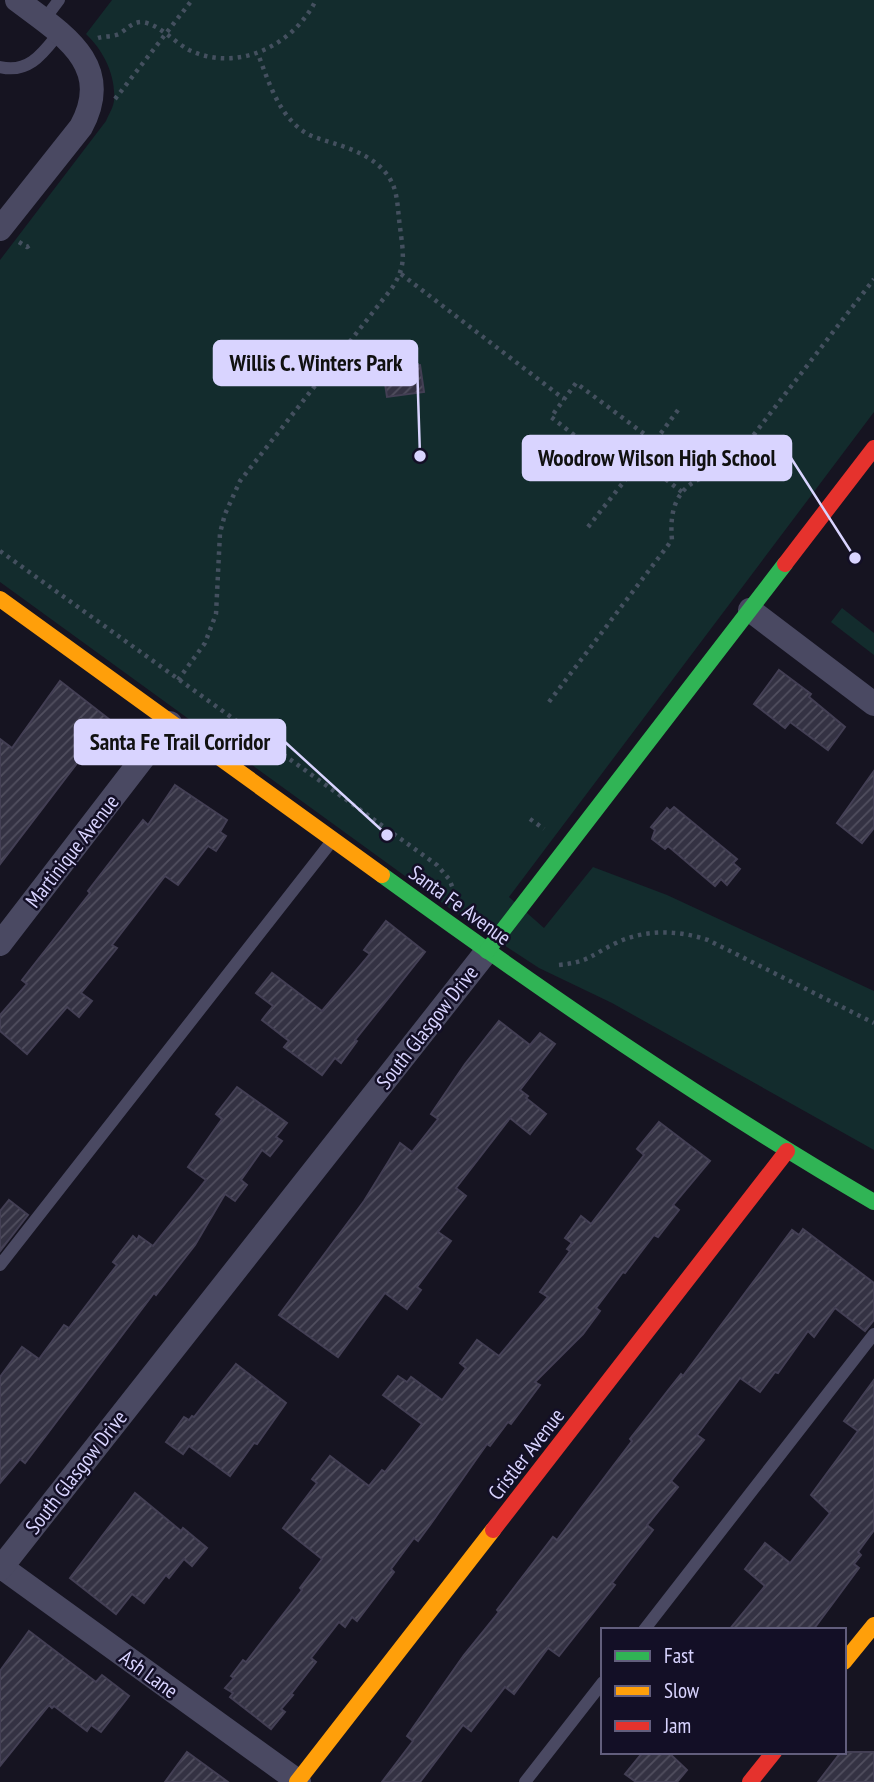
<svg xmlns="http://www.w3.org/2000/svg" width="874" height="1782" font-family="'PT Sans Narrow',sans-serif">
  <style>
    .green { fill: #132c2d }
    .building { fill: url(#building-hatch); stroke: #433f54; stroke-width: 2 }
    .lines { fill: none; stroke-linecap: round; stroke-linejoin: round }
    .path { stroke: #44505f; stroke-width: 4.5; stroke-dasharray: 3.5 5; stroke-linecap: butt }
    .lane { stroke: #4a4962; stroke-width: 12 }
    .street { stroke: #4a4962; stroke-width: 24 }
    .fast { stroke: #30b455; stroke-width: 16 }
    .slow { stroke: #ff9f0a; stroke-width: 16 }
    .jam { stroke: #e5322d; stroke-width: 16 }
    .labels { text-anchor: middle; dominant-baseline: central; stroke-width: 5; stroke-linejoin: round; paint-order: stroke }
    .street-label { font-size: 21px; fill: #d9d4ff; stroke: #130f26 }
    .leader { fill: none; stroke: #d9d4ff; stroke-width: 2.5 }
    .callout-dot { fill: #d9d4ff; stroke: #130f26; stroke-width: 2.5 }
    .callout { fill: #d9d4ff; stroke: #d9d4ff; stroke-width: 2.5 }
    .callout-label { font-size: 23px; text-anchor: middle; font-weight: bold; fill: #111 }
  </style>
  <defs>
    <pattern id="building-hatch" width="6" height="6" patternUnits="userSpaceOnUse" patternTransform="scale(1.75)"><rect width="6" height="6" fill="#343243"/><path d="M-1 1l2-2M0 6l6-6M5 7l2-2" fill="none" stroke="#514f5f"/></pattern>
  </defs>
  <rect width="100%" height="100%" fill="#161421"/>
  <g class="green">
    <path d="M112,0H874V412L509,897L544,928L593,867L667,895L874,991V1150L612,1003L539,968L467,921L0,582V260L106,121C109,114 114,106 114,100C116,75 103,50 86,34Z"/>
    <polygon points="842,608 874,633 874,655 831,622"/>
  </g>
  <g class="building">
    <polygon points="420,365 424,392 387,397 383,370"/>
    <polygon points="779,670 811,694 809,697 845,727 828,750 790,722 785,728 754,704"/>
    <polygon points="60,681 110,720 0,864 0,739 12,748"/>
    <polygon points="874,771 874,828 862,843 837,823"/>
    <polygon points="175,785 227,820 220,832 226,836 216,851 208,846 178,885 165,876 112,945 117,948 81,993 92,1001 79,1017 67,1007 27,1054 0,1031 0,1015 27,984 22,980 90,893 88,891 121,848 143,820 148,825"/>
    <polygon points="674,807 737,859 733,863 740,869 727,885 721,879 715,886 668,846 665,849 652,839 655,830 651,827 667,808 670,811"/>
    <polygon points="386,921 425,952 355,1040 357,1041 341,1063 335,1058 322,1075 284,1047 289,1041 262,1020 273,1006 256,993 272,973 322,1011 370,954 364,950"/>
    <polygon points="499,1021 530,1045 540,1033 555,1044 520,1090 528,1096 526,1098 546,1114 530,1134 510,1118 456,1188 466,1196 438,1232 451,1241 417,1287 421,1290 407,1309 385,1293 338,1357 279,1315 364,1201 400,1143 412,1152 438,1119 431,1114 465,1064"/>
    <polygon points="237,1087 287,1123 276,1137 282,1141 270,1156 262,1150 241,1180 247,1185 235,1201 225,1194 195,1245 156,1295 154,1293 25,1463 20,1459 0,1483 0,1377 22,1347 39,1359 64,1325 69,1328 117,1265 113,1262 133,1236 137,1240 139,1236 153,1246 206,1180 188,1167 222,1119 216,1114"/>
    <polygon points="659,1122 710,1161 673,1205 679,1210 658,1237 654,1235 625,1273 623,1272 596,1308 600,1311 583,1334 535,1382 540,1385 511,1424 508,1422 490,1446 487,1444 430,1525 418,1541 414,1538 391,1569 394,1572 357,1621 352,1617 345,1627 339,1622 311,1658 316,1662 291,1694 293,1695 281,1709 285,1712 271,1729 230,1697 233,1693 225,1688 234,1678 231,1676 243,1660 246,1662 302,1590 300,1588 322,1559 283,1528 317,1483 312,1479 330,1456 369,1486 382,1470 385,1472 422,1424 383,1395 398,1376 407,1382 411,1377 442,1400 466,1368 460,1363 477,1340 499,1356 548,1297 540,1292 570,1251 567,1249 572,1243 565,1238 581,1216 591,1224 644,1155 637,1149"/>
    <polygon points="9,1200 28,1215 0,1251 0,1211"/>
    <polygon points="803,1229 874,1283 874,1320 865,1331 835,1308 814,1337 808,1331 778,1373 775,1372 760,1392 740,1378 697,1435 704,1440 671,1481 678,1487 647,1525 653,1530 612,1583 615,1585 559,1656 548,1648 514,1694 505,1687 471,1731 463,1725 420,1782 382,1782 413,1741 407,1736 464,1655 499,1612 497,1610 553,1537 557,1540 632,1441 630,1439 681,1374 683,1376 792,1230 799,1235"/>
    <polygon points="236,1364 286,1403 257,1444 254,1443 230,1476 189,1446 183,1454 166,1442 184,1417 189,1420 192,1416 194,1417"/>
    <polygon points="874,1380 874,1530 858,1552 861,1555 854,1564 859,1568 813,1630 729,1630 765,1586 745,1569 765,1543 790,1563 830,1513 811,1495 858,1431 844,1421"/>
    <polygon points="135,1493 181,1531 183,1528 207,1548 192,1566 184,1559 169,1578 166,1575 144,1603 132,1594 116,1614 70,1578"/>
    <polygon points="29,1631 96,1682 102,1675 129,1696 101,1732 91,1725 87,1731 54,1706 52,1708 49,1705 0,1766 0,1671"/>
    <polygon points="187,1752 228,1782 165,1782"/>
    <polygon points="643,1752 668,1752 687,1770 677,1782 636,1782 625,1774"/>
    <polygon points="841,1752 874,1752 874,1782 818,1782"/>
  </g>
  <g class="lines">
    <g class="path">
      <path d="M98,38C104,36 112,37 119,34C127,29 132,22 142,22C159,24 174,42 189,50C237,73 293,46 316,0"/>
      <polyline points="115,99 192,0"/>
      <polyline points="19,242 27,247 32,244"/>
      <polyline points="401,274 564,399"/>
      <polyline points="678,410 641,460 682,492"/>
      <polyline points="628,477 551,417 576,383 655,442"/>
      <polyline points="588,527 641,460"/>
      <polyline points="0,551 437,865 449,879 454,891"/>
      <path d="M178,680L205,643L216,614L220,533L225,514L240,481L392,288C407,265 403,253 400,227C398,214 398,196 393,185C383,161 356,150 333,143C321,139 309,137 299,128C277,110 268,80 258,54"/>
      <path d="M549,702L672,540C668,499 684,478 725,472L874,279"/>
      <polyline points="530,819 544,829"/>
      <path d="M559,965C589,962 591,955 616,943C645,929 678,930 708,940L874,1023"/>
    </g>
    <g class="lane">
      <polyline points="44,20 59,0"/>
      <path d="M0,67C29,74 43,53 59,33"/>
      <polyline points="0,1265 332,841"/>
      <polyline points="644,1630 874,1334"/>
      <polyline points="525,1782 603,1682"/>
    </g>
    <g class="street">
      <path d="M0,229L81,127C115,64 62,34 17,0"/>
      <polyline points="750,610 874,704"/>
      <polyline points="0,944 170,723"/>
      <polyline points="0,1566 299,1782"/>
      <polyline points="0,1569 487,951"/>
    </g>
    <g class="fast">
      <path d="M382,875C542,991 704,1103 874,1202"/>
      <polyline points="487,951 785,564"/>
    </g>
    <g class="slow">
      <polyline points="0,599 382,875"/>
      <polyline points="844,1662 874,1625"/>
      <polyline points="297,1782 493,1530"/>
    </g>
    <g class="jam">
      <polyline points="785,564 874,448"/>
      <polyline points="493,1530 787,1151"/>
      <polyline points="750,1782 774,1752"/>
    </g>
  </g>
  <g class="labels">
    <g class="street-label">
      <text transform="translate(72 851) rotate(-52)">Martinique Avenue</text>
      <text transform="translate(460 905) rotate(36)">Santa Fe Avenue</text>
      <text transform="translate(427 1027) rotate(-52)">South Glasgow Drive</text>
      <text transform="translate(526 1454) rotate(-52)">Cristler Avenue</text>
      <text transform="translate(76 1472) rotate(-52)">South Glasgow Drive</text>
      <text transform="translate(149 1674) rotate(36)">Ash Lane</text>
    </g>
  </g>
  <path class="leader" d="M420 456L417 363M855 558L791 458M387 835L285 742"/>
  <g class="callout-dot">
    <circle cx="420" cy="456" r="7"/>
    <circle cx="855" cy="558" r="7"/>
    <circle cx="387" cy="835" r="7"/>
  </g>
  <g class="callout">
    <rect x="214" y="341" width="203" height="44" rx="7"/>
    <rect x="523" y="436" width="268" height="44" rx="7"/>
    <rect x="75" y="720" width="210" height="44" rx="7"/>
  </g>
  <g class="callout-label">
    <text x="316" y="371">Willis C. Winters Park</text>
    <text x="657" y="466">Woodrow Wilson High School</text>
    <text x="180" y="750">Santa Fe Trail Corridor</text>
  </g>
  <rect x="601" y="1628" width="245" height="126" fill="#130f26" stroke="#625e7d" stroke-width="2"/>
  <rect x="615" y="1651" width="35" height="10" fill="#30b455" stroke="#625e7d" stroke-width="2"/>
  <text x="664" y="1663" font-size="21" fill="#d9d4ff">Fast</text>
  <rect x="615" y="1686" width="35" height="10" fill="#ff9f0a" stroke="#625e7d" stroke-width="2"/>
  <text x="664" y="1698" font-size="21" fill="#d9d4ff">Slow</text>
  <rect x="615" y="1721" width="35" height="10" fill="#e5322d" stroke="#625e7d" stroke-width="2"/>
  <text x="664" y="1733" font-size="21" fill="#d9d4ff">Jam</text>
</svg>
